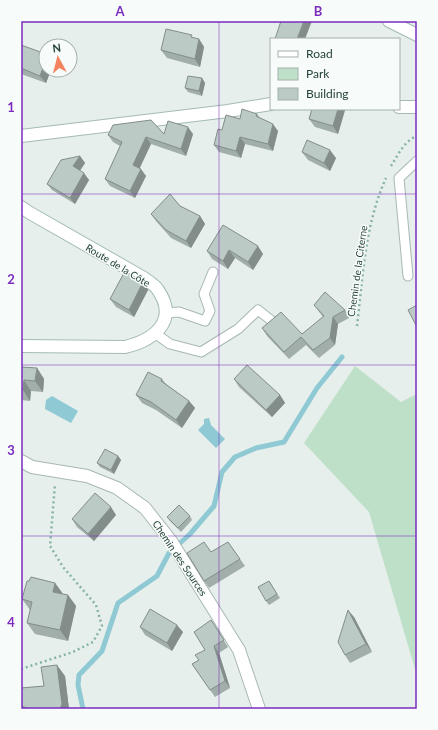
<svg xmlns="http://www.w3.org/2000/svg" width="438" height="730" font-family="Lato,sans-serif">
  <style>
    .green { fill: #bfe0c8 }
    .water { fill: #8ec9d4 }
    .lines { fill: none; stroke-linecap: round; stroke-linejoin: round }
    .stream { stroke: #8ec9d4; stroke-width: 5 }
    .lane-casing { stroke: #a8b8b2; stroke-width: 11 }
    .street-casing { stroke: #a8b8b2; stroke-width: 14 }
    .secondary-casing { stroke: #a4bbb3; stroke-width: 14 }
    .path { stroke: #86b3a5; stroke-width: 2.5; stroke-dasharray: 2 3; stroke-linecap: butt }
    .lane { stroke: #fff; stroke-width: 9 }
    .street { stroke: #fff; stroke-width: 12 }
    .secondary { stroke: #fff; stroke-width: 12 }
    .wall { fill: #a1aea9 }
    .shaded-wall { fill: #838d89 }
    .building { fill: #bbcac4; stroke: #838d89 }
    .grid { fill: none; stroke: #7b2cbf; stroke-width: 1; stroke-opacity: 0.55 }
    .labels { text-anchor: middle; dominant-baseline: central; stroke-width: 3; stroke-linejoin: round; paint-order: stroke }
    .street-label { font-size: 10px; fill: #24423a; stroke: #f7fbf9 }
    .neatline { fill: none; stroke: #7b2cbf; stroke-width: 1.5 }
    .grid-label { font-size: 13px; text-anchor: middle; font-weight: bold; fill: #7b2cbf }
  </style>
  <rect width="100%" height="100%" fill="#e6efeb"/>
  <polygon class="green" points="355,366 401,402 417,394 417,676 369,512 304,443"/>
  <g class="water">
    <polygon points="52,396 78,411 71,423 45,409 46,400"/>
    <polygon points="209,418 211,425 225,439 216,448 198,430 204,424 204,419"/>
  </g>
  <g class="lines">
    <polyline class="stream" points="83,709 78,685 79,675 102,651 118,603 157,576 169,553 190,534 214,506 222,472 235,457 256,448 284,442 317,388 342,357"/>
    <defs>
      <g id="lane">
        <polyline points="408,276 399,178 417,161"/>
        <polyline points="165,313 179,312 205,321 210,311 204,294 213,272"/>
        <polyline points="156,334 170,344 201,352 238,329 258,310 272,321"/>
      </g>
      <polyline id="street" points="21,461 32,467 87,476 117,488 145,508 171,541 239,650 259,709"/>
      <g id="secondary">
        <polyline points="389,21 417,35"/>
        <polyline points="399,107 417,107"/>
        <polyline points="21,136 228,111 271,104"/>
        <path d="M21,207L30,213L144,278C148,281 155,285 158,290C179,321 154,340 125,347L21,346"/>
      </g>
    </defs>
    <use href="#lane" class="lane-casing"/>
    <use href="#street" class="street-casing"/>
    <use href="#secondary" class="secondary-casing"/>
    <g class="path">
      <path d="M391,166C398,155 404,141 417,136"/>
      <path d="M357,326C363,276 365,224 386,178"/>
      <polyline points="21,669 73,652 93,642 102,626 96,605 63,567 50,546 55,484"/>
    </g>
    <use href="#lane" class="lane"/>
    <use href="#street" class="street"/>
    <use href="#secondary" class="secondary"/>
  </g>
  <g class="wall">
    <polygon points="199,39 204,47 200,67 167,58 161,50"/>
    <polygon points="21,45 46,70 51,70 46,83 21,74"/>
    <polygon points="202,78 205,83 202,96 188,92 185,88"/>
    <polygon points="312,109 344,109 345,110 338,134 315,127 309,119"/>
    <polygon points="257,114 260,118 278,131 273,151 245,144 241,158 219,152 214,145 222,130 240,119"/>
    <polygon points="164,134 193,134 186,156 151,144 139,168 146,176 135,198 110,186 105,179 120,146 113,142 108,135"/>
    <polygon points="302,152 336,158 330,171 308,160"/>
    <polygon points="80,156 85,163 80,171 89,180 75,204 52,190 47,184"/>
    <polygon points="180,206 200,216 205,224 191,248 171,238 156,221 151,214"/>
    <polygon points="223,225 263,254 253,270 235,258 228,269 212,259 207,251"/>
    <polygon points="143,282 148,290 134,317 116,307 110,299"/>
    <polygon points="314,305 345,310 351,317 338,324 335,345 319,358 306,345 289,359 267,336 262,328 302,334 323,317"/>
    <polygon points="21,367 37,368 44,379 43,392 31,391 30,401 21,400"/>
    <polygon points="162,379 166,384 189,401 195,408 182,428 156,410 142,403 136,395"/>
    <polygon points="234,379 280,395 285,403 272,417 239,387"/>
    <polygon points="118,456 121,460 114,474 100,467 97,463"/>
    <polygon points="116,515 94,541 77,527 72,519"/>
    <polygon points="190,516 192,520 181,532 170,521 167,517"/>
    <polygon points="228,542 245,566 209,588 204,581 211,552"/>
    <polygon points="29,581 55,583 63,594 68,595 76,606 68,641 35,634 27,623 30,610 22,599"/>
    <polygon points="269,581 280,598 269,605 266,601"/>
    <polygon points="354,617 372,652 350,663 345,655"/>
    <polygon points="211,620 228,647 219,653 230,688 215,697 192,664 199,660 205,650"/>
    <polygon points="140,627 183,632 172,651 145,635"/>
    <polygon points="65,676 69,709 21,709 21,688 44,686"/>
  </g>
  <g class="shaded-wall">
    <polygon points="304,21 312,21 305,39 297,39"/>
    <polygon points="199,39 204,47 200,67 195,59"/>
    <polygon points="46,60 46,70 51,70 46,83 40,76"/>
    <polygon points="202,78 205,83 202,96 199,91"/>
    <polygon points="338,109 344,109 345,110 338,134 333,126"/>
    <polygon points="273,124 278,131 273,151 268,144"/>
    <polygon points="188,127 193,134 186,156 181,149"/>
    <polygon points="146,137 151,144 138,172 133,165"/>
    <polygon points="240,137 245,144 241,158 236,151"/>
    <polygon points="330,150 336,158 330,171 324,163"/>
    <polygon points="80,156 85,163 78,173 73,166"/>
    <polygon points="141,169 146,176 135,198 130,191"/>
    <polygon points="84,173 89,180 75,204 70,198"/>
    <polygon points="200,216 205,224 191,248 186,241"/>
    <polygon points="258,246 263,254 253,270 248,262"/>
    <polygon points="229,250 235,258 228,269 223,261"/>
    <polygon points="143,282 148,290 134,317 129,310"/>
    <polygon points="333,317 338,324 335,345 330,338"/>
    <polygon points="37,368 44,379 43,392 35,381"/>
    <polygon points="24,380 31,391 30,401 23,390"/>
    <polygon points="280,395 285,403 272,417 266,410"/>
    <polygon points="189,401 195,408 182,428 176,420"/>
    <polygon points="118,456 121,460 114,474 111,470"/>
    <polygon points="111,507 116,515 94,541 88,534"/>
    <polygon points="55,583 63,594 53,592"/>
    <polygon points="68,595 76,606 68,641 60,630"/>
    <polygon points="348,610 354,617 372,652 366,644"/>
    <polygon points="177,625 183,632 172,651 167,643"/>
    <polygon points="214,646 219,653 230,688 225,681"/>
    <polygon points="57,665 65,676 69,709 60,709"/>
  </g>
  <g class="building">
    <polygon points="281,21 304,21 297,39 275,39"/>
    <polygon points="166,29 192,35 191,37 199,39 195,59 161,50"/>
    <polygon points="21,45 46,54 46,60 40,76 21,68"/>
    <polygon points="188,76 202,78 199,91 185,88"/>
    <polygon points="242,109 257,114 256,116 273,124 268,144 240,137 236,151 214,145 218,129 222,130 226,115 240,119"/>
    <polygon points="312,109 338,109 333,126 309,119"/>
    <polygon points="151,120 164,134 168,121 188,127 181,149 146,137 133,165 141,169 130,191 105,179 122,142 108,135 113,125"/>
    <polygon points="307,140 330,150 324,163 302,152"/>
    <polygon points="80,156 73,166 84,173 70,198 47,184 61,160"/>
    <polygon points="170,194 180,206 200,216 186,241 166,230 151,214"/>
    <polygon points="223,225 258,246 248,262 229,250 223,261 207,251"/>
    <polygon points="125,271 143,282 129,310 110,299"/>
    <polygon points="325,292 345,310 333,317 330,338 313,350 301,337 284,352 262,328 281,312 302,334 324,316 314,305"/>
    <polygon points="417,305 417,327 408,310"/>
    <polygon points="247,365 280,395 266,410 234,379"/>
    <polygon points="21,367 37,368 35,381 24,380 23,390 21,389"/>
    <polygon points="148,372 162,379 161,381 189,401 176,420 151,402 136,395"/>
    <polygon points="105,449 118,456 111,470 97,463"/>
    <polygon points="95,493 111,507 88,534 72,519"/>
    <polygon points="179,505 190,516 178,528 167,517"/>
    <polygon points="204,542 211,552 228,542 240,559 204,581 187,553"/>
    <polygon points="31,577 55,583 53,592 68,595 60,630 27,623 32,602 22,599 27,581 29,581"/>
    <polygon points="269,581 277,594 266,601 258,587"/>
    <polygon points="150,609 177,625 167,643 140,627"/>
    <polygon points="348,610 366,644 345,655 338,642"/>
    <polygon points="211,620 224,640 214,646 225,681 210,690 192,664 199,660 195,655 205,650 194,632"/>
    <polygon points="57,665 62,704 60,709 30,709 21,706 21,688 44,686 41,667"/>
  </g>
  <path class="grid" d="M219,21V709M21,194H417M21,365H417M21,536H417"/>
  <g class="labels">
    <g class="street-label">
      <text transform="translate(118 265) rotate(31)">Route de la Côte</text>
      <text transform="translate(357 271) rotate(-82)">Chemin de la Citerne</text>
      <text transform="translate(180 558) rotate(56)">Chemin des Sources</text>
    </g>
  </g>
  <rect width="438" height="730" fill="none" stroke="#f7fbf9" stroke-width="44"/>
  <rect x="270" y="38" width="130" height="72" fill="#f7fbf9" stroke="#a3b1ad"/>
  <rect x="278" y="51" width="20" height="6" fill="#ffffff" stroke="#a3b1ad"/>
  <text x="306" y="58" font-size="12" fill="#24423a">Road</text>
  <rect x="278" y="68" width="20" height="12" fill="#bfe0c8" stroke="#a3b1ad"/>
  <text x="306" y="78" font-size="12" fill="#24423a">Park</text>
  <rect x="278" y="88" width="20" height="12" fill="#bbcac4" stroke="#a3b1ad"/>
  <text x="306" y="98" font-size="12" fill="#24423a">Building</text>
  <g transform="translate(58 58) rotate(353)"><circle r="19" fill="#f7fbf9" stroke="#a3b1ad"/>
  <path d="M0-3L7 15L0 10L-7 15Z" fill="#f4845f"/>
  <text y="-6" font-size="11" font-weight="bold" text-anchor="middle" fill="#24423a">N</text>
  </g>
  <rect x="22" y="22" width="394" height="686" class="neatline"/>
  <g class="grid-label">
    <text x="120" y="16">A</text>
    <text x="318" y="16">B</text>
    <text x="11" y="112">1</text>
    <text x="11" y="284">2</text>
    <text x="11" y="455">3</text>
    <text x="11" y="627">4</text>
  </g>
</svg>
